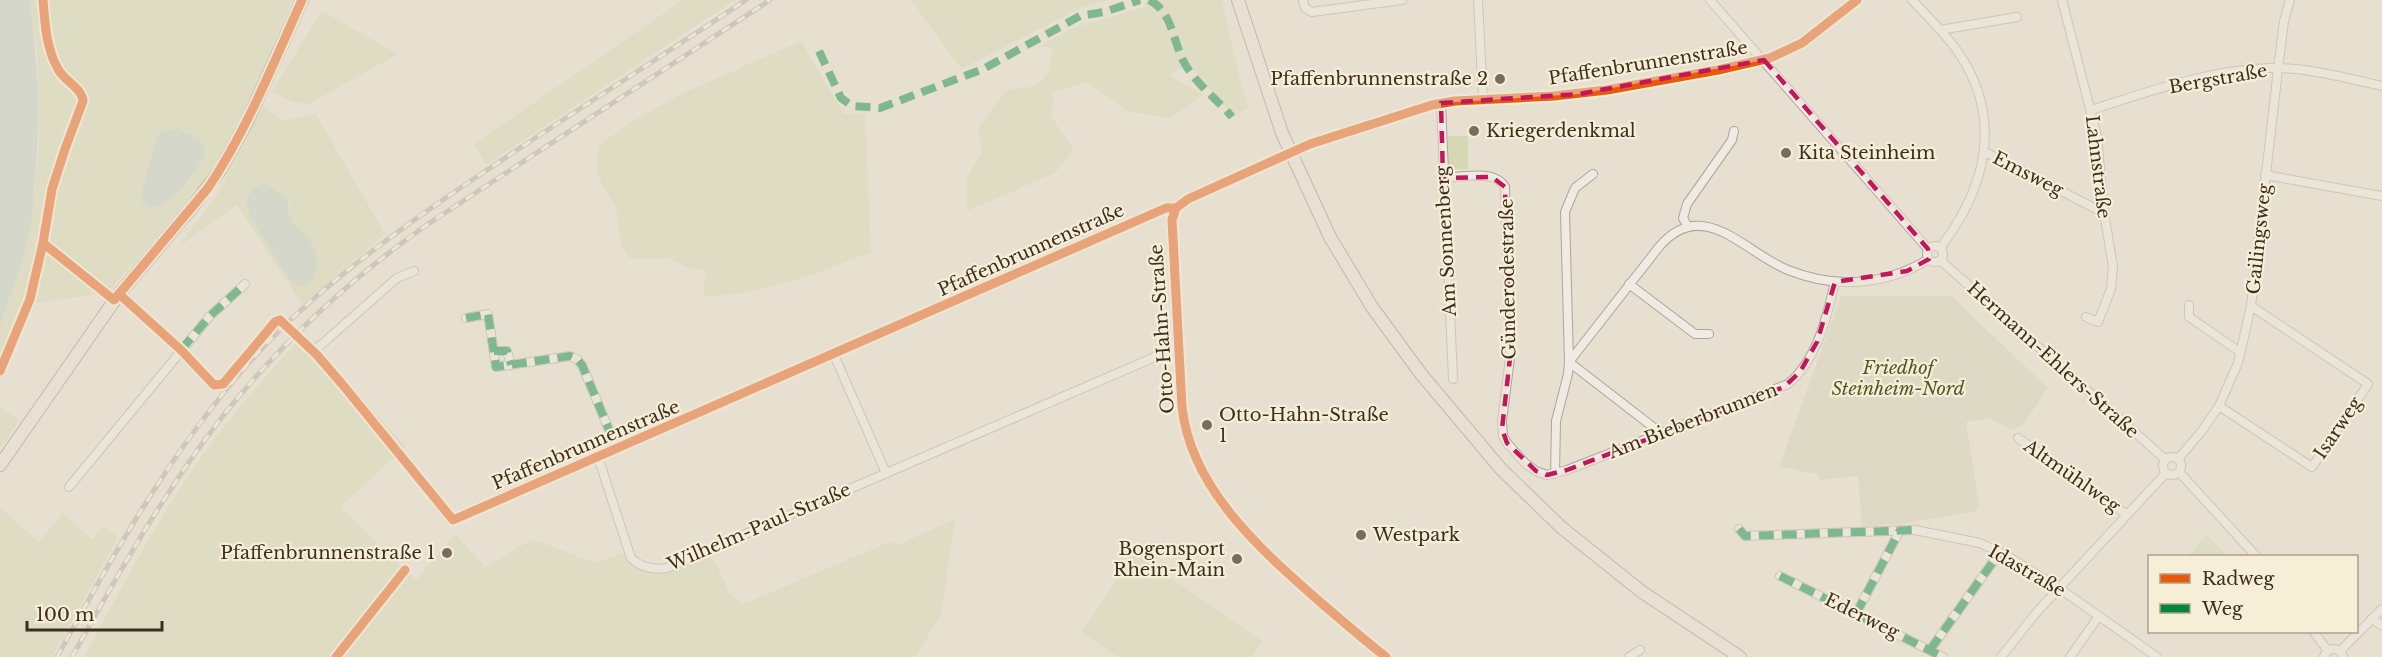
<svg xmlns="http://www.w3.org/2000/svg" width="2382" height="657" font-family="'Libre Baskerville',serif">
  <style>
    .green { fill: #d6d7b3; fill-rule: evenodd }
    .cemetery { fill: #d1d1b3 }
    .water { fill: #bcccc2 }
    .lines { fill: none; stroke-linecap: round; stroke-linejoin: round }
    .minor-casing { stroke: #ada599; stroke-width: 10 }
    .primary-casing { stroke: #928b80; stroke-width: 14 }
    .minor { stroke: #efebe3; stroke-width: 8 }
    .primary { stroke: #e6e1d4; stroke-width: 12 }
    .rail-casing { stroke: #afaaa2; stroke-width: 5 }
    .rail { stroke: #f7eed8; stroke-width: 3; stroke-dasharray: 9; stroke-linecap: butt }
    .quiet { stroke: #00873e; stroke-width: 8; stroke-dasharray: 15 8; stroke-linecap: butt }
    .cycleway-casing { stroke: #f7eed8; stroke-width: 13 }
    .cycleway { stroke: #e8590c; stroke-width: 9 }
    .marked { fill: none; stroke: #c2185b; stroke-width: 4.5; stroke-dasharray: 12 8; stroke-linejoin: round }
    .poi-dot { fill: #786c5e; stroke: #f7eed8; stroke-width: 2 }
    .labels { text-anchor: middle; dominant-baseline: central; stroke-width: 4.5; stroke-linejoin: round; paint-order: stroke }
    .street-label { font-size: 18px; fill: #3d2e20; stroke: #f7eed8 }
    .poi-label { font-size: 18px; fill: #3d2e20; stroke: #f7eed8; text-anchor: start }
    .park-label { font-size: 18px; font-style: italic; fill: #4d5a26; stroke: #f7eed8 }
  </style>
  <rect width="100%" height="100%" fill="#e7e0d1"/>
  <g class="green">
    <polygon points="30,0 41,0 50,54 58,73 79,95 80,106 63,148 50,188 28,297 0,365 0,325 11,295 30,231 39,142 37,49"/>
    <path d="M44,0H293C268,55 247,116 214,166C184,212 142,250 108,293L33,303L59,169L85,101C83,88 66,80 60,68C48,48 46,23 44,0ZM185,131L201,140L205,153L192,176L175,195L146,205L143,199Z"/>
    <polygon points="683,0 735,0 486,165 474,144"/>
    <polygon points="911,0 1108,0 1081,8 961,69"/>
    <path d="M1146,0H1222L1239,75L1249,108L1233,116L1188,64L1169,75L1203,95L1171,118L1129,112L1086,82L1053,92L1052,118L1074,150L1055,173L967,211L966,179L982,152L978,129C986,118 1000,93 1012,89C1019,86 1029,89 1036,85C1050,77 1052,62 1052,47H1037L1073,28L1144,7Z"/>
    <polygon points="322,11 398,54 307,105 285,99 272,91"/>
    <path d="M801,41L844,114H865L871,252C816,274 763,294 703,297L706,270L688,268L669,258H629L622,245L615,205L604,189L597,171L599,145L633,121L681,94Z"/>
    <path d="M263,106L282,120L316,114L385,234L302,305L237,205L177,248L219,192ZM257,185L289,206V217C298,233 313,239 317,259L290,281L250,217L249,192Z"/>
    <polygon points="1448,136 1468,136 1468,169 1447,169"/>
    <path d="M305,333L406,447L340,507L416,580L455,534L485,567L533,539L595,563L624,553L631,564L648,571L707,545L730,594L743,604L892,541L895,546L955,519L941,615L915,657H84C121,589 157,519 202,456C233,412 269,373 305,333Z"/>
    <polygon points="0,407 20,420 0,449"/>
    <polygon points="0,508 39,542 63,513 92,540 104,525 118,538 52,657 0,657"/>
    <polygon points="2206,534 2228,556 2189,556"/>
    <polygon points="1134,553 1263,641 1252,657 1118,657 1081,632"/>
  </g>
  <polygon class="cemetery" points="1841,296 1951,296 2048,388 2023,425 2012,430 1988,418 1966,422 1979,505 1975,512 1897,524 1862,527 1858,476 1819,480 1818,474 1779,467"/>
  <g class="water">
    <path d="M0,0H30C38,63 41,124 34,187C33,202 33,218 29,233C22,264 11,295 0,325Z"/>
    <path d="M177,128L201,140L205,153C197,171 172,208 150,207L143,202L142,191L156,139L161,132Z"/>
    <path d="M265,182L287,200C289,206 287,212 290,218C293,226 301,230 307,236C318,249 322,272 308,285L298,286L290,281L250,217L246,199L253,188Z"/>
  </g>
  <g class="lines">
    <defs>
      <g id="minor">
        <polyline points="1303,0 1305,8 1312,12 1402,0"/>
        <polyline points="1478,0 1483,99"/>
        <polyline points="1710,0 1928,249"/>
        <path d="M1912,0C1928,17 1945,33 1958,52C2004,119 1986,188 1940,248"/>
        <polyline points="2062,0 2097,136 2104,213 2113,266 2111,289 2098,322 2086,317"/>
        <polyline points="1940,30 2017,17"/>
        <polyline points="1441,103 1453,379"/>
        <path d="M2091,110C2148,92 2208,70 2269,68C2307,67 2346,78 2382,86"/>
        <polyline points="1985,152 2104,213"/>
        <polyline points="2265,175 2382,196"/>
        <path d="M1443,178C1461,177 1495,169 1505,187L1510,358L1502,421L1503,436L1507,443L1525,463L1536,471L1547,475L1567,470L1788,384C1817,360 1827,317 1835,282"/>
        <path d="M1176,208L1172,220L1182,407C1191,489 1261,550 1319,601C1341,620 1363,639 1386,657"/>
        <polyline points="1688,227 1683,218 1687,204 1732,140 1734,131"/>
        <circle cx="1935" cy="254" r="8"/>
        <polyline points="1940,260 2166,460"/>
        <polyline points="1629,284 1695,334 1709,334"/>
        <polyline points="119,294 181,350 214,385 223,384 275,322"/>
        <polyline points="2189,305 2189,317 2240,352"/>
        <polyline points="466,318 488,314 496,367 570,356 577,359 582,365 617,449"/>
        <polyline points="299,340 317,355 342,384 453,520 1166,208 1176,208 1188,199 1310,144 1432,105 1455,101 1554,96 1607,90 1718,70 1770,58 1802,43 1857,0"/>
        <polyline points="494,351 507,351 511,365"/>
        <polyline points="313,352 397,278 414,271"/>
        <polyline points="834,355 886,473"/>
        <path d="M1569,362L1659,247C1703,195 1745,253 1788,270C1835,289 1885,286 1929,259"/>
        <polyline points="1569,362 1662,434"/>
        <polyline points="2219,406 2312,467 2368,384 2251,306"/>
        <polyline points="2018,438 2126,514"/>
        <path d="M598,457L631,558C641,568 653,570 667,568L1178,347"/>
        <circle cx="2172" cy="466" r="9"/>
        <polyline points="2178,459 2201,432 2219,406 2238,363 2251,306 2278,69 2284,21 2290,0"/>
        <polyline points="2179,472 2256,556"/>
        <polyline points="1555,474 1556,421 1568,374 1569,362 1565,212 1575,188 1593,174"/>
        <polyline points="69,487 210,316 245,284"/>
        <polyline points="1739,529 1745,536 1915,530 1980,543 2009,557 2059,588 2157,657"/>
        <polyline points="1780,576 1943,657"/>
        <polyline points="1856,614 1900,530"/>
        <polyline points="2372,619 2382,626"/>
        <polyline points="2314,632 2328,651"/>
        <polyline points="1930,650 2000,552"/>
        <polyline points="2340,651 2382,609"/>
        <polyline points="1629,657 1640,650"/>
        <polyline points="2001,657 2036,613 2166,473"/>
        <polyline points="2070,657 2099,616"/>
        <path d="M2324,657C2326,649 2333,647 2340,651L2343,657"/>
      </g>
      <g id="primary">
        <polyline points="1238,0 1282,133 1330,237 1372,307 1421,374 1501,469 1562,528 1642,592 1740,657"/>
        <polyline points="0,465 119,294 194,205 221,169 247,122 302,0"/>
      </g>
    </defs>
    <use href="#minor" class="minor-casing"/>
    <use href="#primary" class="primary-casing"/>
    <use href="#minor" class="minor"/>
    <use href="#primary" class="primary"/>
    <defs>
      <g id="rail">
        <path d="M57,657C122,539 188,420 285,325C348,265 418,216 490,168C575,111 661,57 746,0"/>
        <path d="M72,657C118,574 164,492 222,417C281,343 351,278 428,224L770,0"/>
      </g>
    </defs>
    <use href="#rail" class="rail-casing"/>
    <use href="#rail" class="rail"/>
    <g class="quiet">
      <path d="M1149,0C1173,11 1173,44 1185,64C1197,85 1217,99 1232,117"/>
      <polyline points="819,51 841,98 852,106 880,108 983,69 1080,16 1104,12 1140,0"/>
      <polyline points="466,318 488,314 496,367 570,356 577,359 582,365 617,449"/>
      <polyline points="181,350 210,316 245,284"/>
      <polyline points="494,351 507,351 511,365"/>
      <polyline points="1739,529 1745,536 1915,530"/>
      <polyline points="1780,576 1943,657"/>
      <polyline points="1856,614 1900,530"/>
      <polyline points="1930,650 2000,552"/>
    </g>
    <defs>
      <g id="cycleway">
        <path d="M1176,208L1172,220L1182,407C1191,489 1261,550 1319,601C1341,620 1363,639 1386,657"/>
        <path d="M43,243L114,300L208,188C247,130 273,64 302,0"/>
        <polyline points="119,294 181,350 214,385 223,384 275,322 280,320 317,355 342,384 453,520 1166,208 1176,208 1188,199 1310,144 1432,105 1455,101 1554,96 1607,90 1718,70 1770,58 1802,43 1857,0"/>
        <path d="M0,371L30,299L43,243L52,189L65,149L83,101C82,88 64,81 58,69C46,48 45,23 43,0"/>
        <polyline points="336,657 405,570"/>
      </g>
    </defs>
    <use href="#cycleway" class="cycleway-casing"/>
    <use href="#cycleway" class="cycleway"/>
  </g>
  <path d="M0 0H2382V657H0ZM1764,60L1928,249L1929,259L1907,271L1835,282L1817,342L1800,372L1784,387L1567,470L1547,475L1536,471L1507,443L1502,429L1510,358L1505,187L1492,177L1443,178L1441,103L1579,94Z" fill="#e7e0d1" fill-opacity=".55" fill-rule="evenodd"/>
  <path class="marked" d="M1764,60L1928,249L1929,259L1907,271L1835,282L1817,342L1800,372L1784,387L1567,470L1547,475L1536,471L1507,443L1502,429L1510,358L1505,187L1492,177L1443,178L1441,103L1579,94Z"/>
  <g class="poi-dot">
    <circle cx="1500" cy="79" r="6"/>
    <circle cx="1474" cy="131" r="6"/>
    <circle cx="1786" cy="153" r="6"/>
    <circle cx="1207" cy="425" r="6"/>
    <circle cx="1361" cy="535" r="6"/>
    <circle cx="447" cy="553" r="6"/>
    <circle cx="1237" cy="559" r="6"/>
  </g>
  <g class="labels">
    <g class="street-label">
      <text transform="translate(1648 63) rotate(-9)">Pfaffenbrunnenstraße</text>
      <text transform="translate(2218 79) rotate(-10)">Bergstraße</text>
      <text transform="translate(2098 167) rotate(83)">Lahnstraße</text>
      <text transform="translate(2028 174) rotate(27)">Emsweg</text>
      <text transform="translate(2259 239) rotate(-84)">Gailingsweg</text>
      <text transform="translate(1446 241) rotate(-93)">Am Sonnenberg</text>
      <text transform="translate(1031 250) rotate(-24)">Pfaffenbrunnenstraße</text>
      <text transform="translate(1508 279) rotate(-91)">Günderodestraße</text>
      <text transform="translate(1162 329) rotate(-94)">Otto-Hahn-Straße</text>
      <text transform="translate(2053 360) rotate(42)">Hermann-Ehlers-Straße</text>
      <text transform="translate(1693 421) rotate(-21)">Am Bieberbrunnen</text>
      <text transform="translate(2338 428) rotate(-56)">Isarweg</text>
      <text transform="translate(586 445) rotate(-23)">Pfaffenbrunnenstraße</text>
      <text transform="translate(2072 476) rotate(35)">Altmühlweg</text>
      <text transform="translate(759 527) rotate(-23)">Wilhelm-Paul-Straße</text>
      <text transform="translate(2027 571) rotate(30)">Idastraße</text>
      <text transform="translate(1862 616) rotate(26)">Ederweg</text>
    </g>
    <g class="poi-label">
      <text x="1488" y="79" text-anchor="end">Pfaffenbrunnenstraße 2</text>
      <text x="1486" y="131">Kriegerdenkmal</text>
      <text x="1798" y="153">Kita Steinheim</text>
      <text x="1219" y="415">Otto-Hahn-Straße<tspan x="1219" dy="21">1</tspan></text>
      <text x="1373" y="535">Westpark</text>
      <text x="1225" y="549" text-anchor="end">Bogensport<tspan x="1225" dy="21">Rhein-Main</tspan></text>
      <text x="435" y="553" text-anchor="end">Pfaffenbrunnenstraße 1</text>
    </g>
    <g class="park-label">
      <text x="1898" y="368">Friedhof<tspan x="1898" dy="21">Steinheim-Nord</tspan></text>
    </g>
  </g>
  <rect x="2148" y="555" width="210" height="78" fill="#f7eed8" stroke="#ada18e" stroke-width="1.5"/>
  <rect x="2160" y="574" width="30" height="9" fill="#e8590c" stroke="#ada18e" stroke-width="1.5"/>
  <text x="2202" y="585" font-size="18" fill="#3d2e20">Radweg</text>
  <rect x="2160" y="604" width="30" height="9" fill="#00873e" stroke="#ada18e" stroke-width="1.5"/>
  <text x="2202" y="615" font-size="18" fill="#3d2e20">Weg</text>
  <path d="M27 621v9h135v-9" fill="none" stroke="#3d2e20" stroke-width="3"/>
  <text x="36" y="621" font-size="18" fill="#3d2e20" stroke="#f7eed8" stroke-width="4.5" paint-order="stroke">100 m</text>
</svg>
